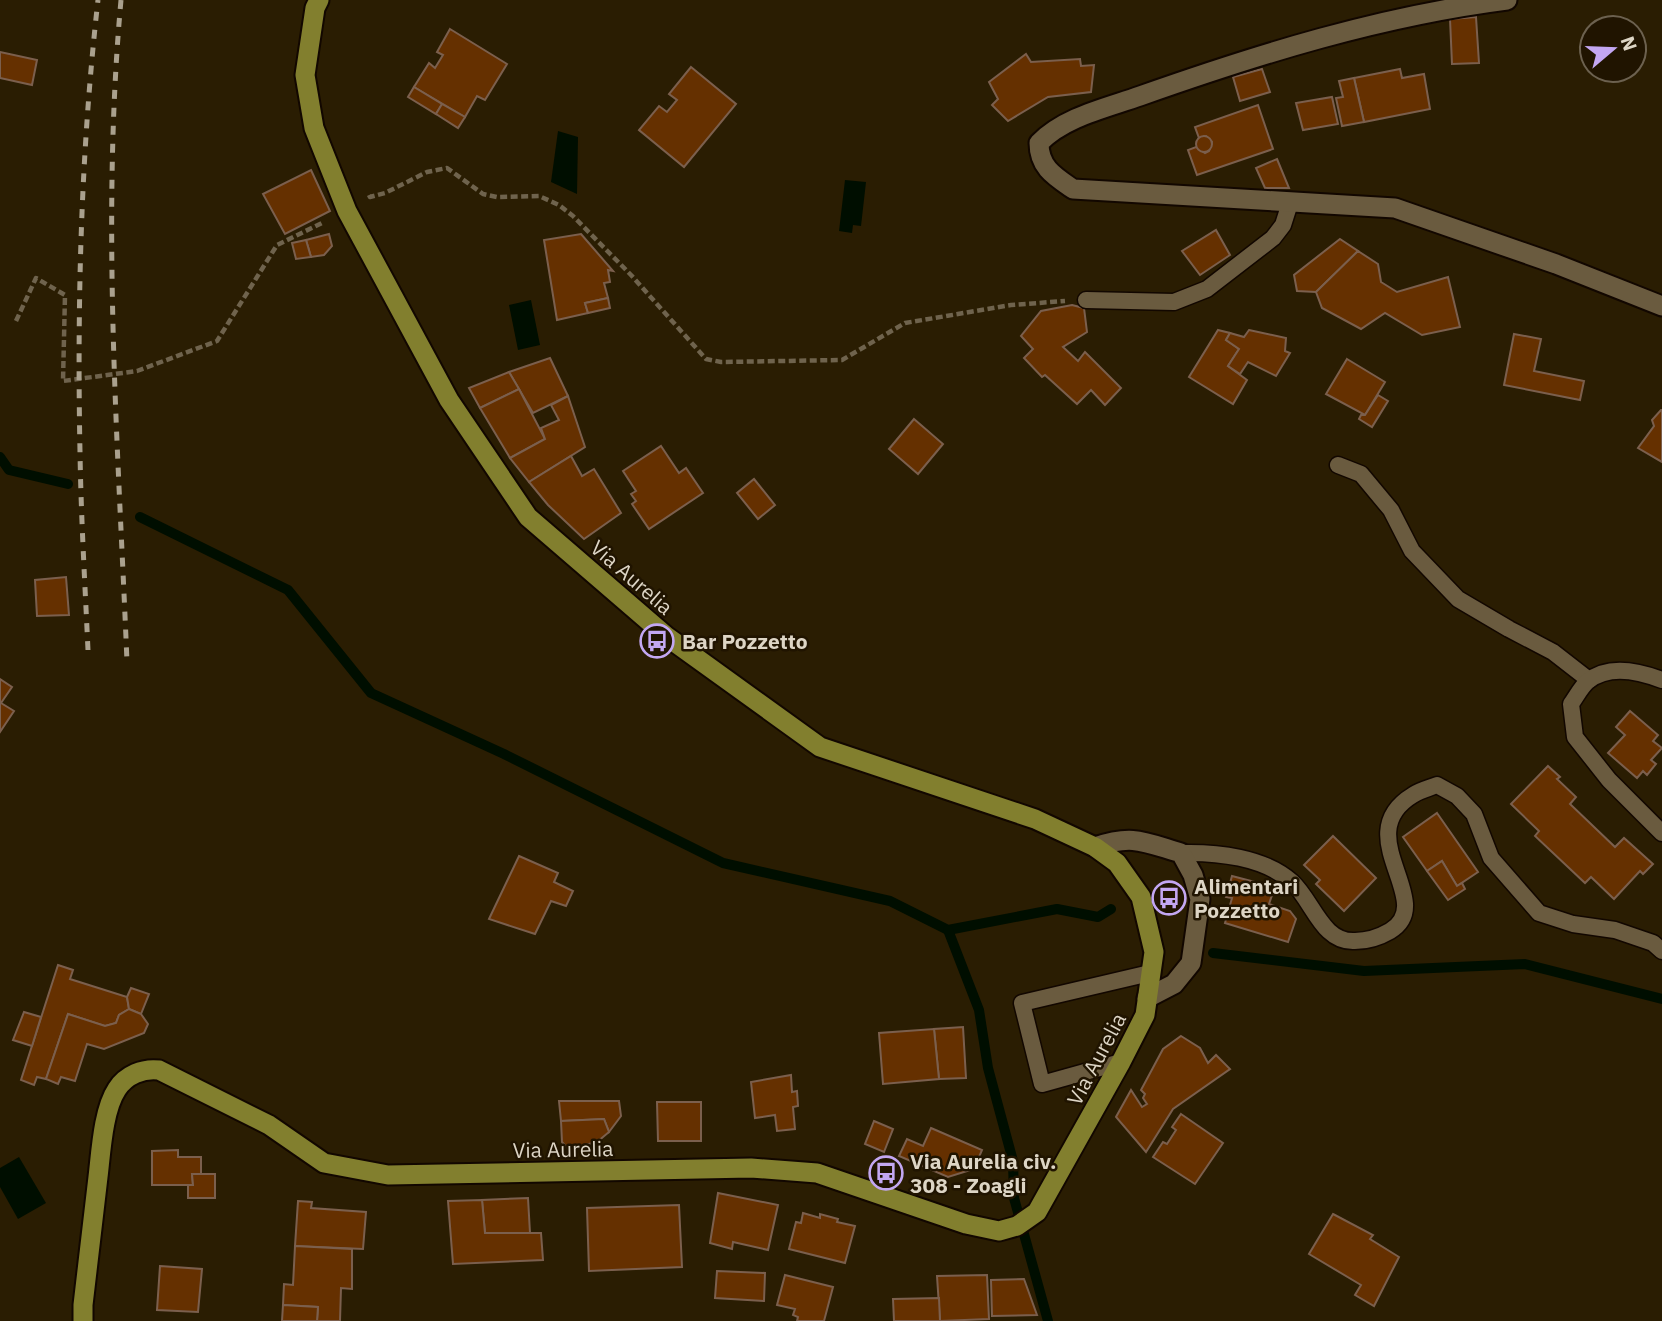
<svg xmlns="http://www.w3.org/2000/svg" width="1662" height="1321" font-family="'IBM Plex Sans',sans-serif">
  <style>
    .water { fill: #000e00 }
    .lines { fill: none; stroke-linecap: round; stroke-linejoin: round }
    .stream { stroke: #000e00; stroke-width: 10 }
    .building { fill: #653000; stroke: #7b5f4d; stroke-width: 2 }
    .service-casing { stroke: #120700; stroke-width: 19 }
    .minor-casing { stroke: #120700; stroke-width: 23 }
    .primary-casing { stroke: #120700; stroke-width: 23 }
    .path { stroke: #6f634d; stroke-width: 4.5; stroke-dasharray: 7 3.5; stroke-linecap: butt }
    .service { stroke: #6a5b3f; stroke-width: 16 }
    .minor { stroke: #6a5b3f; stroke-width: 19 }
    .primary { stroke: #827f2e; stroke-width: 19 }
    .rail { stroke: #aaa18e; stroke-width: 5; stroke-dasharray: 9 9; stroke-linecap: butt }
    .labels { text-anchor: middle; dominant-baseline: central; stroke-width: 5; stroke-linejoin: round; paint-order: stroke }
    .street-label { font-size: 21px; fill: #ddd5c5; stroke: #201400 }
    .poi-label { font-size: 21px; font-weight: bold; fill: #ddd5c5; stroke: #201400; text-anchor: start }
  </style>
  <rect width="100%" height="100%" fill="#2a1d02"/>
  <g class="water">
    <polygon points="558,131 578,137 577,194 551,182"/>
    <polygon points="845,180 866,182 861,226 853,225 852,233 839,231"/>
    <polygon points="531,300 540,345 518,350 509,305"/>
    <polygon points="19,1157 46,1203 18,1219 0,1187 0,1168"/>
  </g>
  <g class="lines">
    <g class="stream">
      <polyline points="0,457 9,470 68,484"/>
      <polyline points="140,517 288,590 371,693 504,754 723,863 890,901 948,930 1057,909 1098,917 1111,909"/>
      <polyline points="948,930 979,1010 988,1068 1013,1161 1014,1198 1048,1321"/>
      <polyline points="1213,953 1364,971 1525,964 1662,999"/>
    </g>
  </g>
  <g class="building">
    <polygon points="1476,17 1479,63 1452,64 1450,19"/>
    <polygon points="450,29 507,64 485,100 477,96 465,117 414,87 429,63 435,68 443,55 437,52"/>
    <polygon points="0,52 37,60 32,85 0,78"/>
    <polygon points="1026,54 1031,62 1080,59 1081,66 1094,65 1091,92 1048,97 1008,121 992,105 998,99 989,82"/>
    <polygon points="691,67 736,104 684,167 639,130 659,106 667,112 677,100 669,94"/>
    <polygon points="1262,69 1270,92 1240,101 1233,77"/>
    <polygon points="1400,69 1402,78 1424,74 1430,109 1364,122 1354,78"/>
    <polygon points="1354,78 1364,122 1342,126 1336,98 1343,97 1339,81"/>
    <polygon points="414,87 442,104 436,114 408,97"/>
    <polygon points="1332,97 1338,124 1303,130 1296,103"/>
    <polygon points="442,104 465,117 458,128 436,114"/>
    <polygon points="1258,105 1273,149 1197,175 1188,150 1196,147 1205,153 1209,151 1212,142 1206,136 1199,138 1195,127"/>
    <circle cx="1204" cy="144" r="8"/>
    <polygon points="1277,159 1289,188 1265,188 1256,168"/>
    <polygon points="311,170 330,211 285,234 263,194"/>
    <polygon points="1216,230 1230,255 1200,275 1182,251"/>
    <polygon points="329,234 332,246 324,255 311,257 306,240"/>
    <polygon points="581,234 613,271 608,270 610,282 604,283 608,298 585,303 588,313 557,320 544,240"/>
    <polygon points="1340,239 1358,251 1316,292 1297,291 1294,275"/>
    <polygon points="306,240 311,257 296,259 292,243"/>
    <polygon points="1358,251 1378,264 1381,282 1397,292 1448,277 1460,327 1422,335 1385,313 1361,329 1322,308 1316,292"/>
    <polygon points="608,298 610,308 588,313 585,303"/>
    <polygon points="1072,305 1084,308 1087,332 1063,347 1078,361 1085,352 1121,388 1105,405 1091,390 1077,404 1045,375 1042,377 1024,358 1033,349 1021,336 1041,311"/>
    <polygon points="1218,330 1230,333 1226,340 1239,349 1228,366 1247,380 1233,404 1189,377"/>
    <polygon points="1249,330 1286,338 1285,351 1290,353 1276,376 1248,362 1240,374 1228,366 1239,349 1226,340 1230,333 1244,337"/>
    <polygon points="1514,334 1541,339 1534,371 1584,381 1580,400 1504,385"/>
    <polygon points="550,358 568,396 533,413 509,372"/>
    <polygon points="1347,359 1385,382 1365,415 1326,394"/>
    <polygon points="509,372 519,389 480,408 469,388"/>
    <polygon points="519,389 545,439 510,458 480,408"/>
    <polygon points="1378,395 1388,401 1372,427 1359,419 1361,415 1365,415"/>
    <polygon points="568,396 585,447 529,482 510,458 545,439 541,428 559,420 551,405"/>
    <polygon points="1661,410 1662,410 1662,462 1638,448 1654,426 1652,420"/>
    <polygon points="914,419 943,444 918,474 889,449"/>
    <polygon points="661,446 679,473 686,468 703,493 649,529 632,504 636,501 631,494 636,491 623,471"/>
    <polygon points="571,456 582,476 594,469 621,513 584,539 548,505 529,482"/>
    <polygon points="754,479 775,505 758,519 737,493"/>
    <polygon points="66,577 69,615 37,616 35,580"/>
    <polygon points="0,679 12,687 1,703 14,711 0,732"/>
    <polygon points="1630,711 1658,735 1653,741 1662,748 1651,760 1656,764 1647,775 1643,771 1637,778 1608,753 1625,735 1616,727"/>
    <polygon points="1548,766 1560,777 1557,779 1576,797 1570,804 1615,847 1624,838 1653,864 1643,874 1640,871 1614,899 1591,877 1585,883 1535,836 1539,831 1511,804"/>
    <polygon points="1437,813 1478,872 1457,886 1442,861 1427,871 1403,837"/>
    <polygon points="1333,836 1376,878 1344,911 1316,884 1320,880 1304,865"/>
    <polygon points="519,856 558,873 554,882 573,891 566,906 551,901 535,934 489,919"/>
    <polygon points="1442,861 1457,886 1462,883 1465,889 1448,900 1427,871"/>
    <polygon points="1232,876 1270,886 1274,889 1269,904 1290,911 1296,919 1288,942 1225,923 1232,898 1226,897"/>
    <polygon points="58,965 73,970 70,979 127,997 129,1009 119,1015 116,1023 105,1026 68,1014 46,1079 37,1077 34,1085 21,1080"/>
    <polygon points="131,988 149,994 141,1014 129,1009 127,997"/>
    <polygon points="129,1009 141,1014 148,1024 144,1033 104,1049 87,1044 75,1081 61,1077 58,1084 46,1079 68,1014 105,1026 116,1023 119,1015"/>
    <polygon points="24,1012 41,1017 32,1046 13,1040"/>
    <polygon points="963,1027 966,1078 939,1079 934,1029"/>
    <polygon points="934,1029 939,1079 883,1084 879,1033"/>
    <polygon points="1181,1036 1200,1048 1208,1063 1216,1055 1230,1069 1173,1109 1146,1152 1116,1117 1131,1090 1142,1107 1147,1104 1143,1098 1145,1094 1141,1090 1163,1049"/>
    <polygon points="791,1075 792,1092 797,1091 798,1106 793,1107 795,1129 777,1131 775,1115 755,1118 751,1082"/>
    <polygon points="559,1101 619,1101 621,1116 609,1132 604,1119 561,1121"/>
    <polygon points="657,1102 701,1102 701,1141 658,1141"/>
    <polygon points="1181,1114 1223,1143 1195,1184 1153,1157 1163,1142 1167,1144 1176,1130 1172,1127"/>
    <polygon points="604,1119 609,1132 597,1142 568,1149 562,1142 561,1121"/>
    <polygon points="874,1121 893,1129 884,1152 865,1144"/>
    <polygon points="931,1128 982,1150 974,1169 948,1177 899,1156 907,1139 923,1146"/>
    <polygon points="178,1150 178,1157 201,1157 201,1174 192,1174 193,1185 152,1185 152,1151"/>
    <polygon points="192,1174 215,1174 215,1198 188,1198 188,1185 193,1185"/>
    <polygon points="718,1193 778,1205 768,1250 733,1242 732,1249 710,1243"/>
    <polygon points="528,1198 530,1233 485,1233 482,1200"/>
    <polygon points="482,1200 485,1233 541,1233 543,1260 453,1264 448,1201"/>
    <polygon points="298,1201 312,1202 311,1208 366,1212 363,1249 295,1246"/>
    <polygon points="679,1205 682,1267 589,1271 587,1208"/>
    <polygon points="803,1213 820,1218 820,1214 838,1219 837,1222 855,1226 845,1263 789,1249 796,1222 801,1223"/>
    <polygon points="1333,1214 1373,1235 1370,1239 1399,1257 1374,1306 1355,1295 1361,1285 1309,1254"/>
    <polygon points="295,1246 352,1249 352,1289 341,1288 340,1321 317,1321 318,1307 283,1305 284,1284 293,1285"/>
    <polygon points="160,1266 202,1269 198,1312 157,1310"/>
    <polygon points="717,1271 765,1273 764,1301 715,1298"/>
    <polygon points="785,1275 833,1287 824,1321 797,1321 798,1317 793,1315 795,1309 777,1305"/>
    <polygon points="987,1275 989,1319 940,1321 937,1276"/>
    <polygon points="1024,1279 1037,1315 992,1316 991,1280"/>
    <polygon points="939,1298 940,1321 894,1321 893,1299"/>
    <polygon points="283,1305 318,1307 317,1321 282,1321"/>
  </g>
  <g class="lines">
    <defs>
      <g id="service">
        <polyline points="1086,300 1174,302 1207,289 1273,238 1283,225 1290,203"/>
        <polyline points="1338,465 1361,474 1391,510 1412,551 1458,599 1509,629 1553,652 1589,680"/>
        <path d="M1662,680C1639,671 1609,664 1588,681C1581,687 1576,697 1571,704L1575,737L1609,780L1662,833"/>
        <path d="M1181,853C1217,852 1264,857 1292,882C1313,901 1322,943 1355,941C1368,941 1378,938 1390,931C1439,902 1347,835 1413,795C1420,790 1430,788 1437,785L1457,796L1474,814L1491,858L1539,913L1573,924L1615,930L1653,943L1662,951"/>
        <polyline points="1121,1062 1042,1084 1022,1003 1150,973"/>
      </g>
      <g id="minor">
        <path d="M1507,0C1381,16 1259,54 1140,96C1106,108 1064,117 1039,143C1039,167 1054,176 1073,189L1395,208L1556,264L1662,306"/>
        <path d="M1095,847C1133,834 1144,842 1181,853L1193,875L1200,899L1191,963L1174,984L1147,998"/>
      </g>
      <path id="primary" d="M83,1321V1305C88,1263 93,1220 98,1177C101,1152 103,1110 117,1089C126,1075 143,1068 159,1070L269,1125L324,1163L388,1175L751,1168L817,1173L966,1224L999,1231L1017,1226L1037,1212L1121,1062L1145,1015L1154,952L1141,897L1117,863L1095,847L1035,819L820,747L666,636L528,517L449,400L347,211L314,128L305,75L315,8L319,0"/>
    </defs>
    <use href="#service" class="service-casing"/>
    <use href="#minor" class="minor-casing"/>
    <use href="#primary" class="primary-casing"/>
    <g class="path">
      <polyline points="369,195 370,197 385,193 427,172 447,168 483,194 497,197 539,196 559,205 573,216 631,275 706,359 721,362 842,360 905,323 1011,305 1065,301"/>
      <polyline points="16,321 36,278 65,295 63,381 137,371 217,341 277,245 324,222"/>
    </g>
    <use href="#service" class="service"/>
    <use href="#minor" class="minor"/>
    <use href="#primary" class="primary"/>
    <g class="rail">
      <path d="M121,0C101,220 118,442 127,662"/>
      <path d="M88,650C85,584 81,518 80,452C77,302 81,150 98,0"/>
    </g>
  </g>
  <defs>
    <symbol id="bus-ring" viewBox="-11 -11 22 22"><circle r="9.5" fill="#201400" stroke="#c3a7f2" stroke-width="1.5"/><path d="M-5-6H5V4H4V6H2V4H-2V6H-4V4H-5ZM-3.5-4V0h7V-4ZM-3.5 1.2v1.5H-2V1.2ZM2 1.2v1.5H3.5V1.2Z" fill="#c3a7f2"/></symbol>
  </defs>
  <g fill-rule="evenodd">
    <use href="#bus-ring" x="638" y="622" width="38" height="38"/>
    <use href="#bus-ring" x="1150" y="879" width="38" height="38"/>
    <use href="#bus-ring" x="867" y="1154" width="38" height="38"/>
  </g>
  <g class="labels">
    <g class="street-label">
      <text transform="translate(632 577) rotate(41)">Via Aurelia</text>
      <text transform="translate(1096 1059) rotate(-62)">Via Aurelia</text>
      <text transform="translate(563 1149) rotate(-1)">Via Aurelia</text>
    </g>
    <g class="poi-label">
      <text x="682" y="641">Bar Pozzetto</text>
      <text x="1194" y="886">Alimentari<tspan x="1194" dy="24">Pozzetto</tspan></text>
      <text x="910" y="1161">Via Aurelia civ.<tspan x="910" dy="24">308 - Zoagli</tspan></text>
    </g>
  </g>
  <g transform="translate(1613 49) rotate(71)"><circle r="33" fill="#201400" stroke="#6c614f" stroke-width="2"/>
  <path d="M0-5L12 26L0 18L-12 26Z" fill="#c3a7f2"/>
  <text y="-10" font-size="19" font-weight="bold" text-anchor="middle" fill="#ddd5c5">N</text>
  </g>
</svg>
